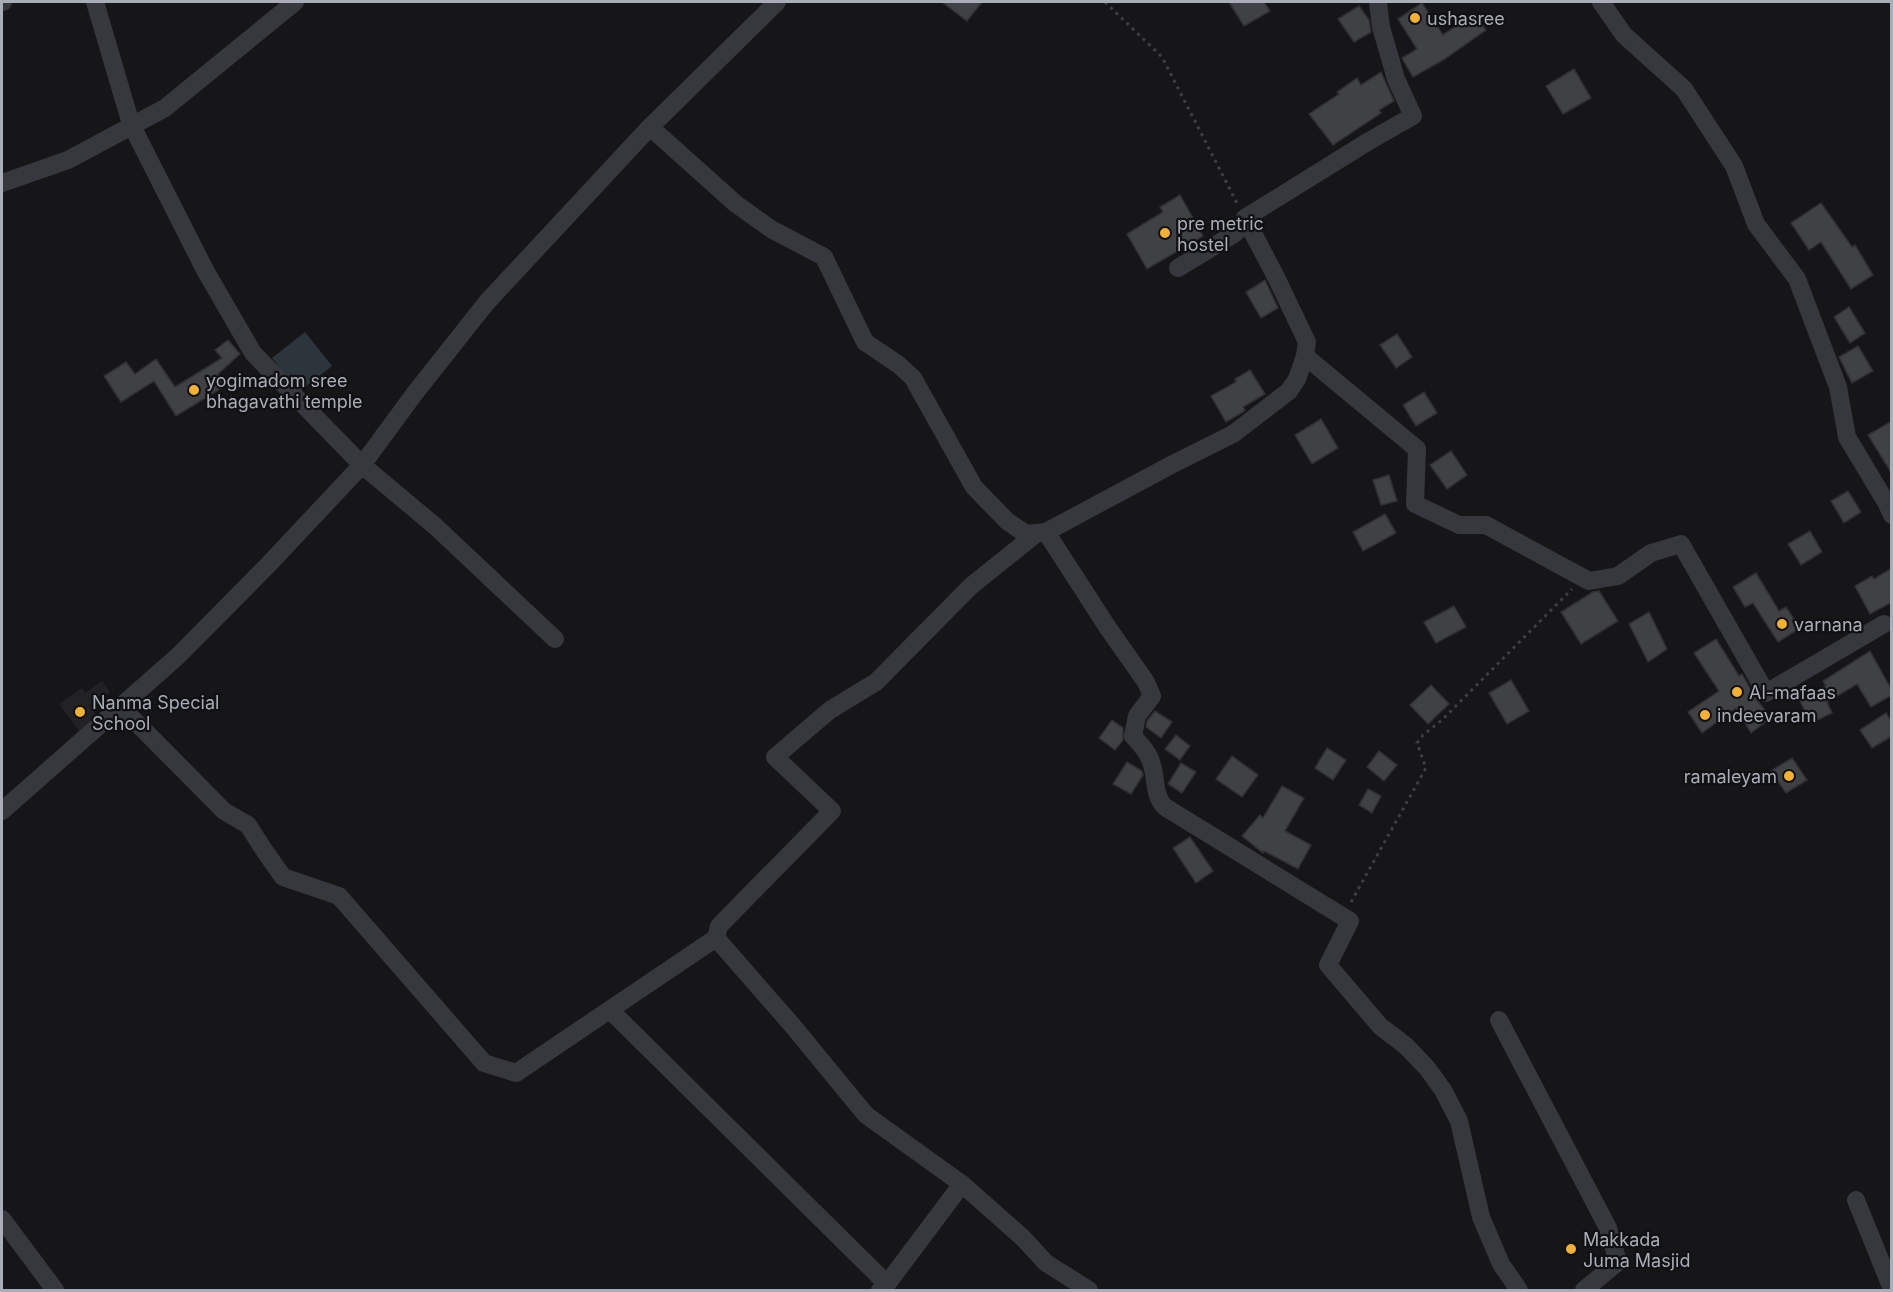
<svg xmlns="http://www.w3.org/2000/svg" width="1893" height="1292" font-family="Inter,sans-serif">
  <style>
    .built { fill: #222225 }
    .water { fill: #2c353c }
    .building { fill: #404145; stroke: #303034; stroke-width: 1.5 }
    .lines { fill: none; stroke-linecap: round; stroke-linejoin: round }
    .path { stroke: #3d3f44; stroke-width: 3; stroke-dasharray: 3 4.5; stroke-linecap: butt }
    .street { stroke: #37383d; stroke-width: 18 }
    .poi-dot { fill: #f2b134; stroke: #111113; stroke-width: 2 }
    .labels { text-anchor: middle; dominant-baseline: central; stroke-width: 4.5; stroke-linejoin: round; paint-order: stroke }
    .poi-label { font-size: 18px; fill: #a8adb8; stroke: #111113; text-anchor: start }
  </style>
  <rect width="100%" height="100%" fill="#161618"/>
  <polygon class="built" points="102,681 110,692 90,705 99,719 79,731 59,704 82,688 85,693"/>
  <polygon class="water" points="305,332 332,366 299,392 272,358"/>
  <g class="building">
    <polygon points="942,2 982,2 967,21"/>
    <polygon points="1229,2 1264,2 1270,11 1244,26"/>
    <polygon points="1422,3 1443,35 1474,13 1486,30 1443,60 1413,77 1402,58 1417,49 1398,19"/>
    <polygon points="1359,6 1369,20 1371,32 1354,42 1338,19"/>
    <polygon points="1574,69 1591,98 1563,114 1546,86"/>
    <polygon points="1381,72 1394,101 1379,110 1381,113 1333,145 1309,114 1339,94 1337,92 1357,78 1361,85"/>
    <polygon points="1180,195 1203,236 1147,269 1127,234 1163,212 1160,207"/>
    <polygon points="1821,203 1852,247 1855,245 1873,275 1851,289 1821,242 1809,250 1791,223"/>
    <polygon points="1265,280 1278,308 1261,318 1246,292"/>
    <polygon points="1849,307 1865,333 1850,343 1834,317"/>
    <polygon points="1397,334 1412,357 1396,368 1380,345"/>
    <polygon points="228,340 240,354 218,374 225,386 176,416 154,381 121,402 104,376 126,362 135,374 156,359 175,387 222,358 215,350"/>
    <polygon points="1858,346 1873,371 1852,383 1839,357"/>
    <polygon points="1250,370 1265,394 1243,407 1245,410 1243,412 1226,422 1211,396 1236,382 1235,379"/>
    <polygon points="1424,392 1437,413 1416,426 1403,405"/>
    <polygon points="1321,419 1338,448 1312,464 1295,435"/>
    <polygon points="1892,421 1892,474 1868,435"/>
    <polygon points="1451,451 1467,475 1447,489 1430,465"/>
    <polygon points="1389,475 1397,501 1381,505 1373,480"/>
    <polygon points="1848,491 1861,512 1844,523 1831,501"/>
    <polygon points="1385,514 1396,533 1363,551 1353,532"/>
    <polygon points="1810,531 1822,552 1801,565 1788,544"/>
    <polygon points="1892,568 1892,602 1870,614 1855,586 1872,576 1874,579"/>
    <polygon points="1756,573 1779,611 1786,607 1800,628 1778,642 1753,603 1745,607 1733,587"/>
    <polygon points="1599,591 1618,621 1581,644 1561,612 1593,592"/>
    <polygon points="1454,606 1466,627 1436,643 1424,622"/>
    <polygon points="1649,612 1667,649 1648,662 1629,624"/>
    <polygon points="1716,639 1739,676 1742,674 1756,699 1771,718 1751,733 1736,708 1702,733 1688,712 1719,691 1694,653"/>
    <polygon points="1870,651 1892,691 1892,695 1871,707 1857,684 1827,702 1832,713 1811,723 1799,699 1826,686 1823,681"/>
    <polygon points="1511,680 1529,711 1507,724 1489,693"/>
    <polygon points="1431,685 1449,704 1428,724 1410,705"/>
    <polygon points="1155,711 1172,722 1161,738 1146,727 1147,721"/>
    <polygon points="1886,713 1892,722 1892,736 1872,748 1860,730"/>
    <polygon points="1112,720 1123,728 1123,740 1115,750 1099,738"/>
    <polygon points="1176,735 1190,746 1180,760 1165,749"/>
    <polygon points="1327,748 1346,760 1333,780 1315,768"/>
    <polygon points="1379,751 1397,765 1384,781 1367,767"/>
    <polygon points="1232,756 1258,775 1242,797 1216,779"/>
    <polygon points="1792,758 1807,780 1786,793 1771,771"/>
    <polygon points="1127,762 1142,771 1143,775 1131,794 1113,784"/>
    <polygon points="1181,763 1196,772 1182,793 1168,784"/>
    <polygon points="1282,786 1304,798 1285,831 1311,845 1298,869 1264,851 1263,853 1242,836 1260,815 1263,818"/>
    <polygon points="1368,789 1381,796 1372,813 1359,805"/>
    <polygon points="1190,837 1213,871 1196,883 1173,848"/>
  </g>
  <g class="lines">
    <g class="path">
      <polyline points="1105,2 1162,57 1237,203"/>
      <polyline points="1351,902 1426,768 1417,743 1423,735 1442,720 1572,589"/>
    </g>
    <g class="street">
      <polyline points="2,2 3,2"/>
      <polyline points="95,2 131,124 205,270 253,353 362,465 435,526 555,639"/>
      <polyline points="1601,2 1624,35 1684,89 1734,166 1756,224 1797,279 1838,387 1847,437 1886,502 1892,515"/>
      <path d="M650,127L736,204L771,229L824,257L865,342L899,365L913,378L974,487L1007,521L1026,534L1046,532L1108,628L1146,682L1152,696L1137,716L1133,736C1141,745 1149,753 1152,765C1157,780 1153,795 1165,807L1350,921L1328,965L1380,1026L1406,1046L1427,1068L1443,1090L1459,1121L1481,1217L1501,1264L1519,1290"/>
      <polyline points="2,183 68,160 165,108 295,2"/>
      <polyline points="1178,268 1234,234 1247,222"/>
      <polyline points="1305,356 1307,342 1276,277 1245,218 1369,141 1413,116 1396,79 1381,27 1378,2"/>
      <polyline points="1046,532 1171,465 1233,434 1289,391 1297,379 1305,356 1417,449 1415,504 1459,525 1486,525 1589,581 1618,576 1651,553 1681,544 1766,693 1884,624"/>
      <polyline points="121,707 224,811 248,825 264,850 283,877 339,896 484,1063 516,1073 716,938 792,1025 866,1115 962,1184 1023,1238 1046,1263 1089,1290"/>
      <polyline points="2,811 178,656 268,565 362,465 415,393 487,302 650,127 777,2"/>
      <polyline points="716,938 719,926 832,811 775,757 830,710 876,682 971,586 1037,533"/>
      <polyline points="610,1010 887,1284"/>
      <polyline points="1499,1020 1608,1228 1618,1262 1584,1290"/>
      <polyline points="1856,1200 1892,1289"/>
      <polyline points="2,1219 55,1290"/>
      <polyline points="880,1290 887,1284 962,1184"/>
    </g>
  </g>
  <g class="poi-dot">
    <circle cx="1415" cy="18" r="6"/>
    <circle cx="1165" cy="233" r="6"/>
    <circle cx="194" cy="390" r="6"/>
    <circle cx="1782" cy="624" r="6"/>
    <circle cx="1737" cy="692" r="6"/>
    <circle cx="80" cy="712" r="6"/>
    <circle cx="1705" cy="715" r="6"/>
    <circle cx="1789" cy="776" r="6"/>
    <circle cx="1571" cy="1249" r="6"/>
  </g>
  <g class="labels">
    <g class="poi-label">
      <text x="1427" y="18">ushasree</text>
      <text x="1177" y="223">pre metric<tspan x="1177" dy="21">hostel</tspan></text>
      <text x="206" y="380">yogimadom sree<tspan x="206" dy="21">bhagavathi temple</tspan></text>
      <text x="1794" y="624">varnana</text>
      <text x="1749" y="692">Al-mafaas</text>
      <text x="92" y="702">Nanma Special<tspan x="92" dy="21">School</tspan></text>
      <text x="1717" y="715">indeevaram</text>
      <text x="1777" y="776" text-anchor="end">ramaleyam</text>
      <text x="1583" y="1239">Makkada<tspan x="1583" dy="21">Juma Masjid</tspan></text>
    </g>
  </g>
  <rect width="1893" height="1292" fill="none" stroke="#a8adb8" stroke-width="6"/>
</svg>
